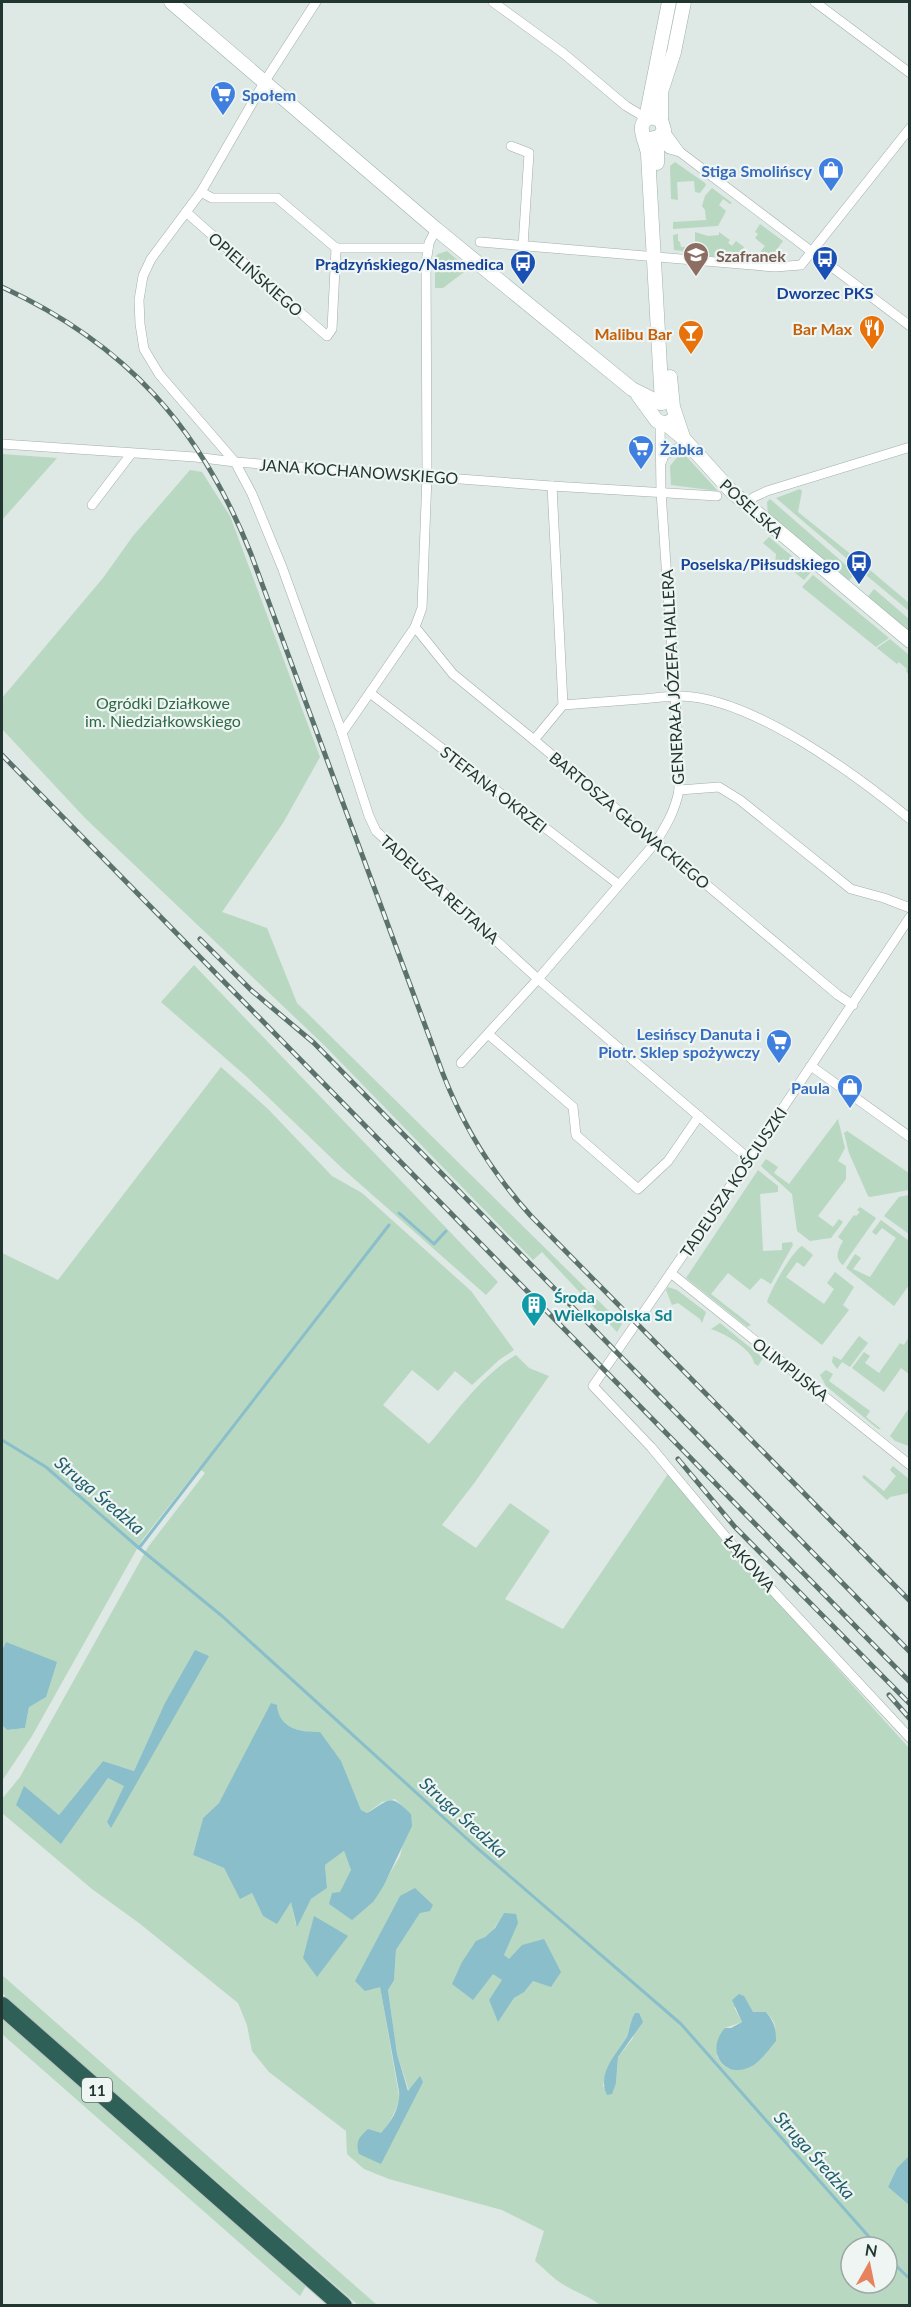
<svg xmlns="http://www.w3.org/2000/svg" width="911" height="2307" font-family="Lato,sans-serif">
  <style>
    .green { fill: #b8d8c1; fill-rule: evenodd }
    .water { fill: #89beca }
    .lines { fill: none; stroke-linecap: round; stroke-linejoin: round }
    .stream { stroke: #89beca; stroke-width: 3 }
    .street-casing { stroke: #a2afab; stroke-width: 10 }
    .secondary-casing { stroke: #9eb3ac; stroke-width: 15 }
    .highway-casing { stroke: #bcc3c1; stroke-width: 20 }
    .street { stroke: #fff; stroke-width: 9 }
    .secondary { stroke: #fff; stroke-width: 14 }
    .highway { stroke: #2f6057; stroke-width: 18 }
    .rail-casing { stroke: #5b726c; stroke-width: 5 }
    .rail { stroke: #eef5f2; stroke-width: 3; stroke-dasharray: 9; stroke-linecap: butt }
    .labels { text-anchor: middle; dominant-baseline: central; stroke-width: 4.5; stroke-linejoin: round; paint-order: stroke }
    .shield { fill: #eef5f2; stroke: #5e6f6b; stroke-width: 1.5 }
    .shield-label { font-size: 15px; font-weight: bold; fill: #213631 }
    .shop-label { font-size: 16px; font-weight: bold; fill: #366cbe; stroke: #eef5f2; text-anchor: end }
    .education-label { font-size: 16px; font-weight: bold; fill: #785e54; stroke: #eef5f2; text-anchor: start }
    .transit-label { font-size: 16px; font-weight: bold; fill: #164399; stroke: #eef5f2; text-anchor: end }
    .street-label { font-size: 16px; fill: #213631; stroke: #eef5f2 }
    .food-label { font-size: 16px; font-weight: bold; fill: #c56008; stroke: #eef5f2; text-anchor: end }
    .park-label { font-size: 16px; fill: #2f6947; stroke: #eef5f2 }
    .culture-label { font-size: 16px; font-weight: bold; fill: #0d838f; stroke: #eef5f2; text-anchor: start }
    .water-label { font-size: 18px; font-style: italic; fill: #215e6c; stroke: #eef5f2 }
  </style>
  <rect width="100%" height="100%" fill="#dee8e4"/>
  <g class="green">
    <polygon points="675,162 705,183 706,185 700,193 695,192 694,181 677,182 678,200 671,199 670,166"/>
    <polygon points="712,188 732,203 730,204 723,199 719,205 726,211 718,226 673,229 673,222 706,220 705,210 702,206 705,196"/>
    <polygon points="760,224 783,241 771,257 756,257 765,246 755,238 758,234 755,232"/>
    <polygon points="695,232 708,236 719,235 719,232 730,240 728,243 732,246 736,241 744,247 739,255 744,256 744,259 684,254 683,251 674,250 673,235 678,234 678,241 680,242 681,247 695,246"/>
    <polygon points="447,251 468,269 443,288 435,288 435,257 438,254"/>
    <polygon points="2,454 57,458 2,520"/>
    <polygon points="679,455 685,455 718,491 671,485 670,466"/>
    <polygon points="190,470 202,472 230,516 320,757 283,823 222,912 267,928 297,1003 622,1324 617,1332 542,1252 533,1260 325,1046 85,818 2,729 2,698 103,578 133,536"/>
    <polygon points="800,489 802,491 798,512 863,564 859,569 776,498"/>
    <polygon points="770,499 855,573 847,583 768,516 767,502"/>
    <polygon points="769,537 811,572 804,580 788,567 783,572 775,565 776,554 763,543"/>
    <polygon points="864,565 909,603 909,611 860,570"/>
    <polygon points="813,575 889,638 876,647 802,587"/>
    <polygon points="874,589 909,619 909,635 866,599"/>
    <polygon points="890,639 909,655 909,675 906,671 907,669 899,662 897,664 877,648"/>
    <polygon points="194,965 498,1282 486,1295 343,1169 247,1077 161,1002"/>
    <path d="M221,1067L268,1109L332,1176L362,1193L471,1291L514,1350L499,1360L472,1385L455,1371L438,1391L412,1370L383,1405L429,1444C455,1414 481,1375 516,1355L529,1368L549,1376L475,1482L442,1525L476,1548L510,1503L550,1531L505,1599L563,1629L668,1474L819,1648L909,1748L910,2156L897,2168L888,2187L909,2205V2305L601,2306C591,2297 577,2293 566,2286C554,2280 545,2269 535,2261L544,2231L502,2210L389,2179L364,2169L347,2154L346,2131L269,2072L252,2051L247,2025L238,2003L139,1923L92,1889L2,1813V1799L20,1777L148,1547L205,1473L199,1468L142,1540L32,1736L2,1781V1725L7,1730L25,1728L29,1707L6,1642L2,1650V1253L58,1280ZM165,1703L111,1827L107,1822L125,1786L108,1778L61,1844L24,1787L59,1815L103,1761L134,1771ZM277,1705C278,1726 293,1729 310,1732L351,1786L361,1810L367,1813L382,1802L395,1799L411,1814L400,1856L374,1901L351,1870L344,1851L325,1865L327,1888L311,1899L296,1925L291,1901L277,1923L263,1916L252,1893L240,1898L224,1868L193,1855L203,1818L219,1803ZM415,1889L420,1913L396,1950L394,1979L388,1990L397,2054L409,2091L381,2164L382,2133L388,2125L400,2101L380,1987ZM504,1913L510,1939L504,1955L533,1981L524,1991L514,1998L498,2021L489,2000L503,1980L472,1949C476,1941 479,1941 486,1936C494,1930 499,1921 504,1913ZM734,2007L753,2012H766C770,2016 775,2021 775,2028C777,2048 751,2073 731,2069C724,2068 720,2062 717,2056L725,2028L742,2022ZM635,2013L633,2038L618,2057L616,2083L603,2087C605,2067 615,2056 625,2040C630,2032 629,2022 635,2013ZM851,2247H887V2283H851Z"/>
    <polygon points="838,1119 845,1148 838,1161 846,1166 846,1179 818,1216 833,1227 839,1219 843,1222 831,1238 810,1241 797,1231 792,1194 761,1166 766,1159 778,1167 774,1173 789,1184"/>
    <polygon points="847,1131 909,1173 909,1190 870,1197 868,1196 849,1153 844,1133"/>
    <polygon points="758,1170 778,1186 778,1192 760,1194 763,1251 782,1250 782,1243 792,1242 793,1245 771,1284 761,1278 750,1290 728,1273 711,1294 751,1325 747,1327 686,1278"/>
    <polygon points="909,1195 910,1195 909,1234 884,1216 899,1197"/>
    <path d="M860,1207L876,1218L843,1265C834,1258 838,1250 843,1241L838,1237L854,1215L856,1216L860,1212L857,1210Z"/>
    <polygon points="881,1220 909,1241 909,1285 894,1306 846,1268 855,1254 861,1258 853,1269 870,1277 896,1238 882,1228 876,1235 872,1232"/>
    <path d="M802,1246L813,1255L804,1267L797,1262L786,1277L824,1304L834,1289L827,1283L835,1272L854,1287L843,1305L849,1310L822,1345L767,1302C770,1291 792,1251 802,1246Z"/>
    <polygon points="668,1287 677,1290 706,1312 702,1323 700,1319 678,1303 672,1305 666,1290"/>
    <path d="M720,1323L763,1358L758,1366L754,1363C752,1349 724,1333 711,1329Z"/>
    <polygon points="859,1336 868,1343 850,1367 842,1362 837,1369 832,1362 833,1356 841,1360"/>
    <polygon points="909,1337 909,1374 901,1368 884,1392 852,1368 864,1352 870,1356 865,1363 879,1373 900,1343 904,1345"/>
    <polygon points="826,1370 833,1374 829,1381 870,1411 866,1417 881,1429 878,1429 826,1386 820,1375"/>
    <polygon points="909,1408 909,1446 895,1441 890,1436"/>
    <polygon points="893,1466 909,1479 909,1493 890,1497 887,1500 862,1477 864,1475 884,1491 896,1476 890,1470"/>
    <polygon points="2,1975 377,2305 358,2305 43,2030 2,1993"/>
    <polygon points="2,2017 307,2284 300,2296 2,2034"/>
  </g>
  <g class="water">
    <polygon points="6,1642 57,1662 46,1697 29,1707 25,1728 7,1730 2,1725 2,1650"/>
    <polygon points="195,1650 209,1656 111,1828 107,1822 124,1786 108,1778 61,1844 16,1805 24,1786 59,1815 103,1761 134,1771 165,1703"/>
    <path d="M271,1703L277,1705C279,1729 300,1732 320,1732L341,1761L361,1810L367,1813C390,1800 389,1792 411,1814L412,1826L384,1885L374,1901L352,1920L329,1904L332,1893L340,1892L351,1870L344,1851L325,1865L327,1888L311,1899L297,1927L291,1902L277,1924L263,1916L252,1893L240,1899L224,1868L193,1855L203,1818L219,1803Z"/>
    <path d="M415,1888L433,1905L430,1911L420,1913L396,1950L394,1980L388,1990L397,2054L408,2091L420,2076L423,2082L381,2164L359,2154C355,2142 359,2137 368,2129L381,2133C392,2121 401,2106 399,2091L380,1987L365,1991L355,1981L400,1896Z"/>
    <polygon points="504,1913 516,1914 518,1923 504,1955 509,1959 522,1945 544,1939 561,1972 551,1987 533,1981 524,1992 514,1998 498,2022 489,2000 502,1980 493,1974 473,2000 452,1984 462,1962 476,1941 485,1937 495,1928"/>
    <polygon points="314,1916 348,1936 317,1977 303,1958"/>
    <path d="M739,1994L744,1996L753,2012H766C774,2021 776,2029 776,2041C769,2049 761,2061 752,2066C725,2081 704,2051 725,2028H731L742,2022L732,2000Z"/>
    <path d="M635,2013H639L643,2022L618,2057L616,2083L612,2094L607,2095C597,2074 614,2057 625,2040C630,2033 629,2022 635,2013Z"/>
    <polygon points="909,2156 909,2205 888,2187 897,2168"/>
  </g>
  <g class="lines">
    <g class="stream">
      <polyline points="399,1213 434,1244 446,1231"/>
      <polyline points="2,1440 46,1467 139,1548 222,1616 476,1847 681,2024 878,2247"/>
      <polyline points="139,1548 389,1225"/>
      <polyline points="887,2257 910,2279"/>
    </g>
    <defs>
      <g id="street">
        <polyline points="316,2 265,81 201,192 151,259 143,276 139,300 140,324 144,349 159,374 235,462 252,494 282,567 342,733 369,816 376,831 538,979 749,1159"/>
        <polyline points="493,2 563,53 626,106 646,118"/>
        <polyline points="815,2 910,73"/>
        <polyline points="664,130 680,152 910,326"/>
        <polyline points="657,138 669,149 680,152"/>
        <polyline points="511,146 529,153 523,246"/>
        <polyline points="201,192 212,198 277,198 336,248"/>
        <polyline points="186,212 327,336 332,329 336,248"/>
        <polyline points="480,242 775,267 801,265 910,128"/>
        <polyline points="336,248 428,248"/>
        <polyline points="2,444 195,457 235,462 552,486 717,496"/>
        <polyline points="662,461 664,455 680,447 691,447"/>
        <polyline points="552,486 563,705"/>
        <polyline points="747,504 754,497 767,491 910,447"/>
        <polyline points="92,505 131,454"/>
        <polyline points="415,627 453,674 534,740 838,995 853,1005"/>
        <polyline points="370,693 618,884"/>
        <polyline points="342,733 415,627 422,608 427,476 426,263 429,243 436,229"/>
        <path d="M534,740L563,705C589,703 615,701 641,699C654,698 669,696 682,696C754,699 855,774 910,819"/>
        <polyline points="679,790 719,787 740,800 851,889 884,898 910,908"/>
        <polyline points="910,917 749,1159 593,1386 651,1447 750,1566 910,1738"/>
        <polyline points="488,1034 573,1107 576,1135 638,1189 668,1161 699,1116"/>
        <path d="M461,1063L538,979L656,842C667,824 675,811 679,790L675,696L661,492L660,423"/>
        <polyline points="811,1066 910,1137"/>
        <polyline points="672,1274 910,1465"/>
      </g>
      <g id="secondary">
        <polyline points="171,2 436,229 632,389 660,403"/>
        <polyline points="646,118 669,2"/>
        <path d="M661,120L650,117C634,124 646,140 648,154L662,403"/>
        <polyline points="649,139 659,137 664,130 661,120 661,92 674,52 684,2"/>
        <polyline points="657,163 657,138"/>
        <polyline points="670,377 673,407 683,437"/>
        <polyline points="638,395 657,421 666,424 672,420"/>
        <polyline points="666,424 683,438 732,492 910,641"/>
      </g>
      <polyline id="highway" points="2,2006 343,2306"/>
    </defs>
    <use href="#street" class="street-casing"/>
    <use href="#secondary" class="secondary-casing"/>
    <use href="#highway" class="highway-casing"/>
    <use href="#street" class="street"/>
    <use href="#secondary" class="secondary"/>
    <use href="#highway" class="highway"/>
    <defs>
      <g id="rail">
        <path d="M2,287C126,344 201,428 251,554L443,1074C464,1128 492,1173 531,1216L910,1601"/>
        <polyline points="2,755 910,1682"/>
        <polyline points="200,939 251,990 314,1043 910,1652"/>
        <polyline points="678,1459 735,1527 910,1704"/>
        <polyline points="889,1695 910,1719"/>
      </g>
    </defs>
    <use href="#rail" class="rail-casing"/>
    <use href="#rail" class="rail"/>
  </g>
  <defs>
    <symbol id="supermarket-pin" viewBox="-11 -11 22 30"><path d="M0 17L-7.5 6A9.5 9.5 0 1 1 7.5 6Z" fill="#3f7fe0" stroke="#eef5f2"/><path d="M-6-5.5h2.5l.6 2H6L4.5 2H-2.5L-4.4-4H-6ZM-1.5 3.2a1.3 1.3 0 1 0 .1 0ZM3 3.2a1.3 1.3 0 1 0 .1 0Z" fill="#fff"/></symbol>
    <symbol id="shop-pin" viewBox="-11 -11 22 30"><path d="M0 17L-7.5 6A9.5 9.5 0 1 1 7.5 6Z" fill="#3f7fe0" stroke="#eef5f2"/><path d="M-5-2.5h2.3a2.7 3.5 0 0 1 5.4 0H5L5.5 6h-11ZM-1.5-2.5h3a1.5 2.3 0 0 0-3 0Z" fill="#fff"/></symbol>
    <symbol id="school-pin" viewBox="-11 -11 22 30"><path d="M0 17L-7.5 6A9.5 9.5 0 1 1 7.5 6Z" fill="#8d6e63" stroke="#eef5f2"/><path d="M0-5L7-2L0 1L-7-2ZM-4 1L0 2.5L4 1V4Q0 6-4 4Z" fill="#fff"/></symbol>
    <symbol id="bus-pin" viewBox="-11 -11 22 30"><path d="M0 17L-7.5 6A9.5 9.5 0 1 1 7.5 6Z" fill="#1a4fb4" stroke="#eef5f2"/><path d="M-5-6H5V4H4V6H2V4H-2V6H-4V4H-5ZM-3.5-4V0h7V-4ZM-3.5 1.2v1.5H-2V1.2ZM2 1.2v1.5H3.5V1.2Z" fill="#fff"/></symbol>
    <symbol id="restaurant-pin" viewBox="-11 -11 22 30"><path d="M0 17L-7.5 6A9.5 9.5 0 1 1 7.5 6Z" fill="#e8710a" stroke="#eef5f2"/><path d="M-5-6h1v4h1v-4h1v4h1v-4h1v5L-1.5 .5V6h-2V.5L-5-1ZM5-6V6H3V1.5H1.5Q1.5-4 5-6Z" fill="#fff"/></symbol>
    <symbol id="bar-pin" viewBox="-11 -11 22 30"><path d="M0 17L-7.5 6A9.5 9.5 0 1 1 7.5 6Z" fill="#e8710a" stroke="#eef5f2"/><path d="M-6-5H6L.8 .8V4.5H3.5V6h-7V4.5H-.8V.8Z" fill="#fff"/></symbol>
    <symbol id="building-pin" viewBox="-11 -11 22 30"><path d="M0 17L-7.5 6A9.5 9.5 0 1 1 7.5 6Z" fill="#0f9aa8" stroke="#eef5f2"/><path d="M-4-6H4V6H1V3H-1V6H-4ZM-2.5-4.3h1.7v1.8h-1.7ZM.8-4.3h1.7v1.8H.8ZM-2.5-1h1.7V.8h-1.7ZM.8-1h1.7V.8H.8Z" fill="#fff"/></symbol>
  </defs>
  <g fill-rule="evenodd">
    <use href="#supermarket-pin" x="208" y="79" width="30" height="40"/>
    <use href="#shop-pin" x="816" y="155" width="30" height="40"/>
    <use href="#school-pin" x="681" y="240" width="30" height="40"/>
    <use href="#bus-pin" x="810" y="244" width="30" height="40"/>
    <use href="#bus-pin" x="508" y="248" width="30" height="40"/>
    <use href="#restaurant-pin" x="857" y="313" width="30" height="40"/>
    <use href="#bar-pin" x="676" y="318" width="30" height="40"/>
    <use href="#supermarket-pin" x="626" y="433" width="30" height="40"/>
    <use href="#bus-pin" x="844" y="548" width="30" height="40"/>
    <use href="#supermarket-pin" x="764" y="1027" width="30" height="40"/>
    <use href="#shop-pin" x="835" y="1072" width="30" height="40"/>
    <use href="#building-pin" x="519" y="1290" width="30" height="40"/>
  </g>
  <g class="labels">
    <rect class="shield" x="82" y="2078" width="30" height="24" rx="4.5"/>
    <g class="shield-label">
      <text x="97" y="2090">11</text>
    </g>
    <g class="shop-label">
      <text x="242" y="94" text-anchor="start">Społem</text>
      <text x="812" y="170">Stiga Smolińscy</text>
      <text x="660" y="448" text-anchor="start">Żabka</text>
      <text x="760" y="1033">Lesińscy Danuta i<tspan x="760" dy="18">Piotr. Sklep spożywczy</tspan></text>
      <text x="830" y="1087">Paula</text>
    </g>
    <g class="education-label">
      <text x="716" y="255">Szafranek</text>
    </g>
    <g class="transit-label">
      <text x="504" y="263">Prądzyńskiego/Nasmedica</text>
      <text x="825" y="292" text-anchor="middle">Dworzec PKS</text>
      <text x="840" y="563">Poselska/Piłsudskiego</text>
    </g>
    <g class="street-label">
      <text transform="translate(256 274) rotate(41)">OPIELIŃSKIEGO</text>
      <text transform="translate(359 471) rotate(4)">JANA KOCHANOWSKIEGO</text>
      <text transform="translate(752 508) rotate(42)">POSELSKA</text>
      <text transform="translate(672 677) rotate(-93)">GENERAŁA JÓZEFA HALLERA</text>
      <text transform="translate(494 789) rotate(38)">STEFANA OKRZEI</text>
      <text transform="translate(630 820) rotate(40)">BARTOSZA GŁOWACKIEGO</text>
      <text transform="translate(440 889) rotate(42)">TADEUSZA REJTANA</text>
      <text transform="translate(733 1182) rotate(-56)">TADEUSZA KOŚCIUSZKI</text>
      <text transform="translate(791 1369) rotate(38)">OLIMPIJSKA</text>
      <text transform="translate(750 1563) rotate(49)">ŁĄKOWA</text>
    </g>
    <g class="food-label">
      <text x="852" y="328">Bar Max</text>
      <text x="672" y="333">Malibu Bar</text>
    </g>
    <g class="park-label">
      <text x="163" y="702">Ogródki Działkowe<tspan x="163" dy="18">im. Niedziałkowskiego</tspan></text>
    </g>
    <g class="culture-label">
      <text x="554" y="1296">Środa<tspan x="554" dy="18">Wielkopolska Sd</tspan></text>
    </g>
    <g class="water-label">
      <text transform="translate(100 1495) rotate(40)">Struga Średzka</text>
      <text transform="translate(464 1817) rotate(42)">Struga Średzka</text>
      <text transform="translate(815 2155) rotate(48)">Struga Średzka</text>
    </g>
  </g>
  <rect width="911" height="2307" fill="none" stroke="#213631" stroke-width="6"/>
  <g transform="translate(869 2265) rotate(9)"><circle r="28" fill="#eef5f2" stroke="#9ca9a5" stroke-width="1.5"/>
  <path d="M0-4.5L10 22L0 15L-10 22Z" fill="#e6835e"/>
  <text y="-9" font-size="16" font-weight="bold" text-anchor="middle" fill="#213631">N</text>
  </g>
</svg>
